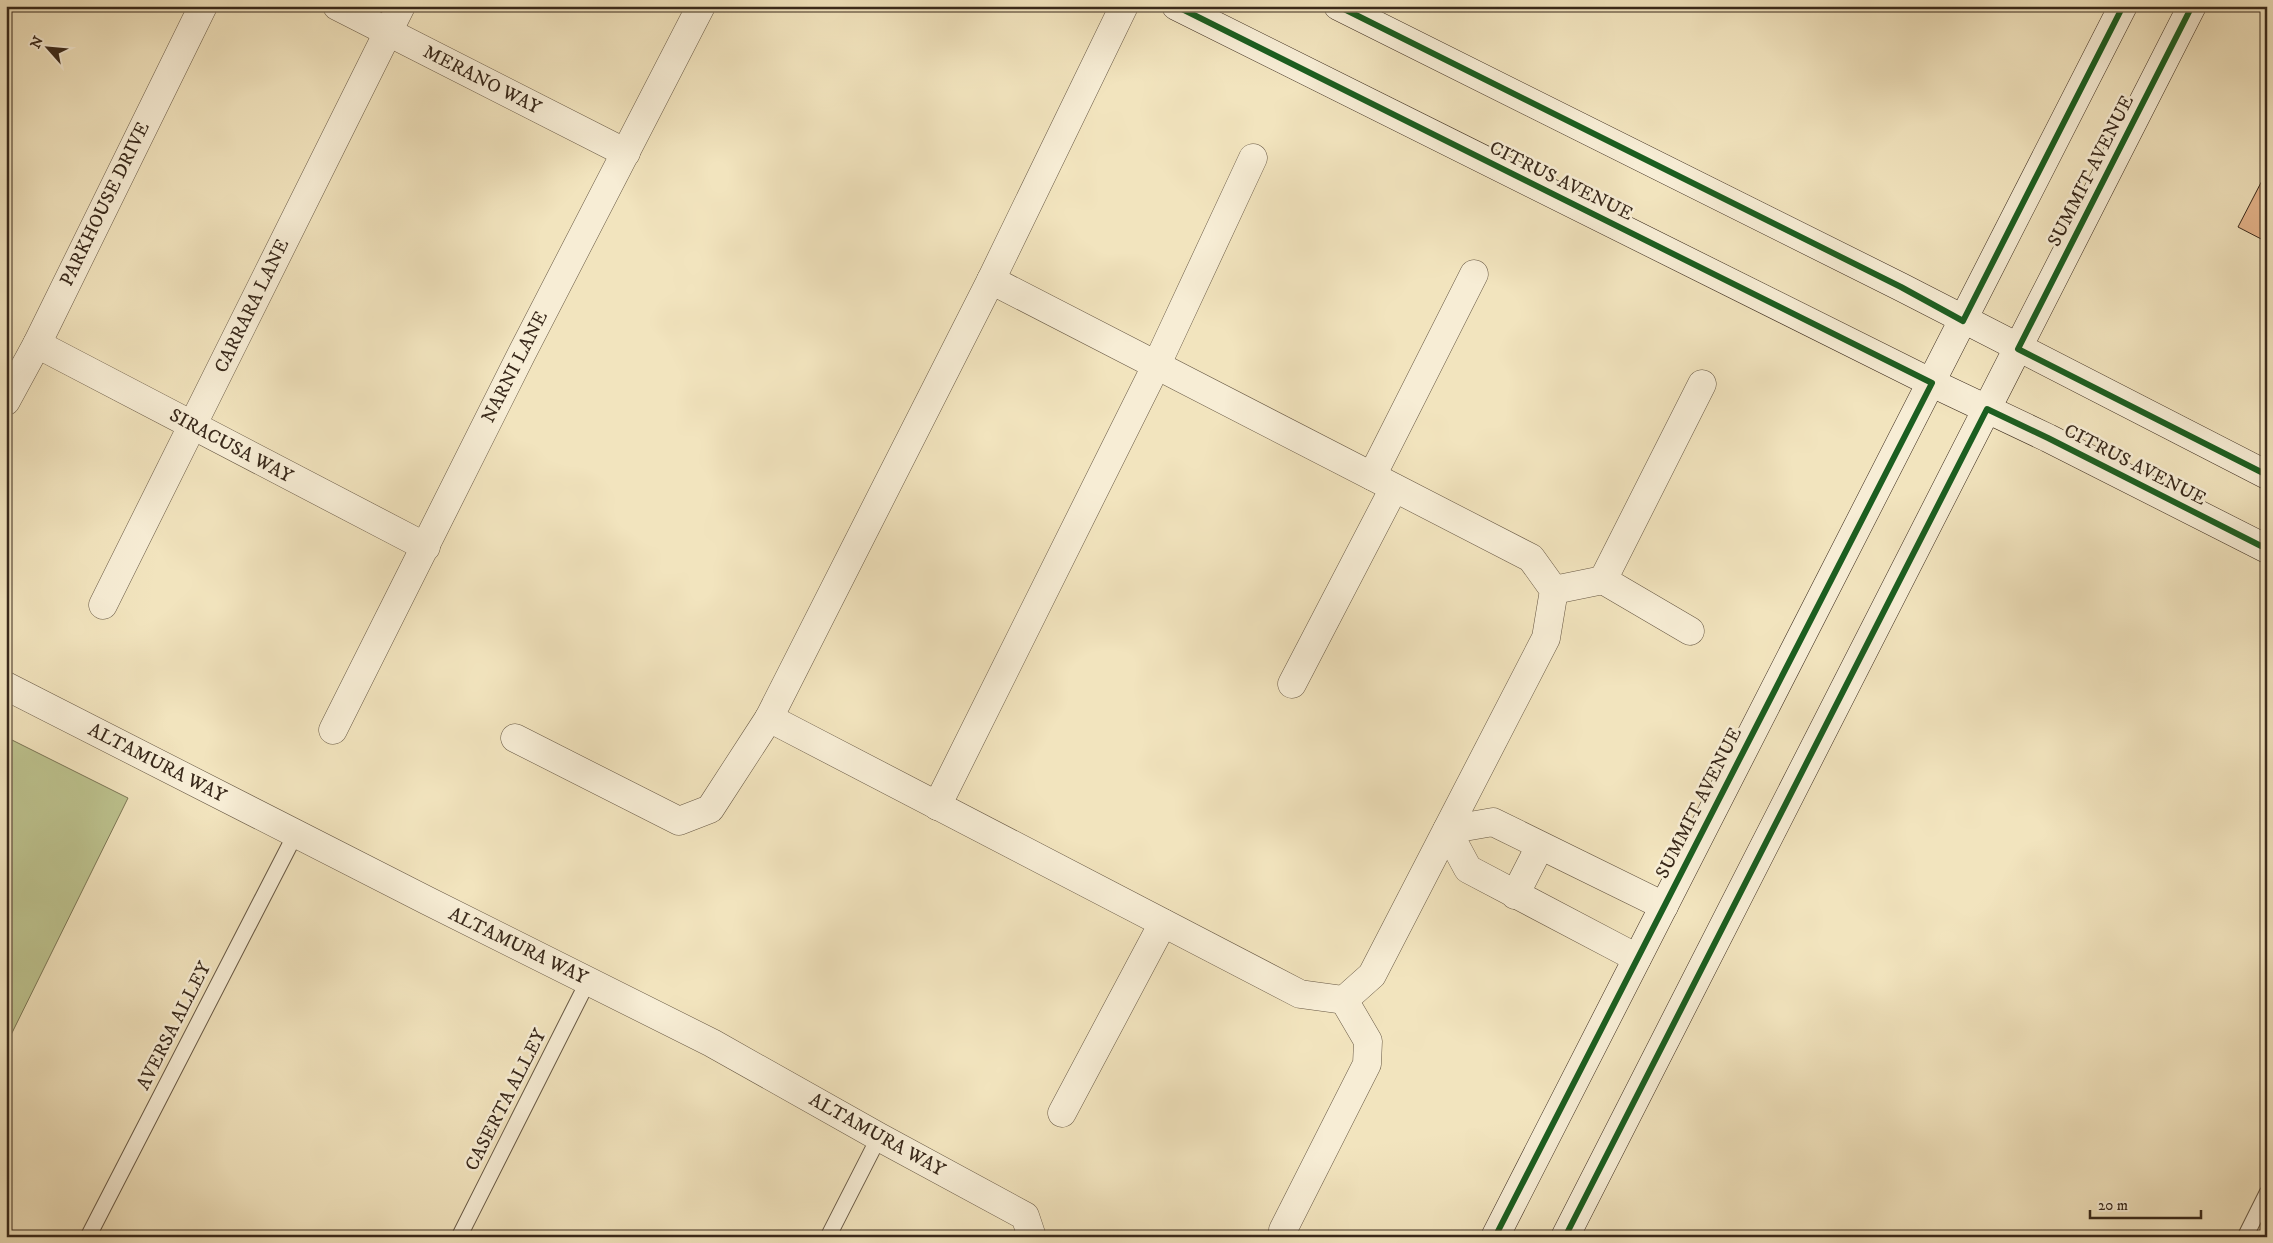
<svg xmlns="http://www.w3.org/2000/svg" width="2273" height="1243" font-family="'IM FELL DW Pica',serif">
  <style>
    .green { fill: #bdc38f; stroke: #7b7655 }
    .building { fill: #e6b58c; stroke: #39291b }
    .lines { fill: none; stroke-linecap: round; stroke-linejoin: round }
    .service-casing { stroke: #675844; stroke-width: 17 }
    .minor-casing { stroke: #675844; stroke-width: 29 }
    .secondary-casing { stroke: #39291b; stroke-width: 29 }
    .service { stroke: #f7edd5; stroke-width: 15 }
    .minor { stroke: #f7edd5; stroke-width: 28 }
    .secondary { stroke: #f7edd5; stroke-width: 28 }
    .cycleway-casing { stroke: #f7edd5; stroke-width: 9 }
    .cycleway { stroke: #1b5e20; stroke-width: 6 }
    .labels { text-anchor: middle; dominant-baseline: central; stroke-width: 5; stroke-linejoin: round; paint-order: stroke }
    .street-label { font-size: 19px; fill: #39291b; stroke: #f7edd5 }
  </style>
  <rect width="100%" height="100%" fill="#f2e4be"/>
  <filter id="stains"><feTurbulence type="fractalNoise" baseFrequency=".004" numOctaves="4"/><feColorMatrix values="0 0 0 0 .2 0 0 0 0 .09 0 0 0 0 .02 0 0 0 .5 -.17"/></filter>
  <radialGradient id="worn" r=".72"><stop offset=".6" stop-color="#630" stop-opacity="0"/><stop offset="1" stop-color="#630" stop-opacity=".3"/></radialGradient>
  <polygon class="green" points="6,737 128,798 6,1045"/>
  <polygon class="building" points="2267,171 2267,242 2238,227"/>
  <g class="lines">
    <defs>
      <g id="service">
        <polyline points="88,1237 296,833"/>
        <polyline points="459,1237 588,981"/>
        <polyline points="828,1237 879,1137"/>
        <polyline points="2245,1237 2267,1193"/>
      </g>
      <g id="minor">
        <polyline points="337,6 626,153"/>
        <polyline points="37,344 426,547"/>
        <polyline points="6,401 37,344 203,6"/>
        <polyline points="1372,476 1474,274"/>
        <polyline points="1603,580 1702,384"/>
        <polyline points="1554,590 1603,580 1690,631"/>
        <polyline points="103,605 401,6"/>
        <polyline points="1292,684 1394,488"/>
        <polyline points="6,686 428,901 712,1043 879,1137 1025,1216 1032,1237"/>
        <polyline points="769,718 1300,994 1344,1000 1372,975 1546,638 1554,590 1531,558 991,280"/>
        <polyline points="333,730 521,355 701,6"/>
        <polyline points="515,738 679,821 710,809 769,718 991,280 1124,6"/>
        <polyline points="937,806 1157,364 1253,158"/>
        <polyline points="1515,895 1540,846"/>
        <polyline points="1637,958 1468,869 1447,830 1493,822 1664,906"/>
        <polyline points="1062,1113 1163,923"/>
        <polyline points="1283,1230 1367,1064 1368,1041 1344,1000"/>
      </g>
      <g id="secondary">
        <polyline points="1176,6 1932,383 2048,438 2267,549"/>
        <polyline points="1338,6 1901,287 2267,475"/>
        <polyline points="1495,1237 2123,6"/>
        <polyline points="1565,1237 2192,6"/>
      </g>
    </defs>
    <use href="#service" class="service-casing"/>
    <use href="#minor" class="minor-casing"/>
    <use href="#secondary" class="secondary-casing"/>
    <use href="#service" class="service"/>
    <use href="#minor" class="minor"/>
    <use href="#secondary" class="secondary"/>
    <defs>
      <g id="cycleway">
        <polyline points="1176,6 1932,383 1495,1237"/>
        <polyline points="1338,6 1901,287 1963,321 2123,6"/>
        <polyline points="2192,6 2018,349 2267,475"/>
        <polyline points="1565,1237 1987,409 2048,438 2267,549"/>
      </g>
    </defs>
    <use href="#cycleway" class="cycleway-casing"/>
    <use href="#cycleway" class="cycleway"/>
  </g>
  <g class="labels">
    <g class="street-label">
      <text transform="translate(482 80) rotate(27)">MERANO WAY</text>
      <text transform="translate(2091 171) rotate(-63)">SUMMIT AVENUE</text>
      <text transform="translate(1561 181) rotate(26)">CITRUS AVENUE</text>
      <text transform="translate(105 204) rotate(-64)">PARKHOUSE DRIVE</text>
      <text transform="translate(252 306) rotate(-64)">CARRARA LANE</text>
      <text transform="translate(515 367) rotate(-63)">NARNI LANE</text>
      <text transform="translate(231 446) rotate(28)">SIRACUSA WAY</text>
      <text transform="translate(2135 465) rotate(27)">CITRUS AVENUE</text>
      <text transform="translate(157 763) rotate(27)">ALTAMURA WAY</text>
      <text transform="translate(1699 803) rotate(-63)">SUMMIT AVENUE</text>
      <text transform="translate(518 946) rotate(26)">ALTAMURA WAY</text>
      <text transform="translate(174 1026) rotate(-63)">AVERSA ALLEY</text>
      <text transform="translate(506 1100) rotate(-63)">CASERTA ALLEY</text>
      <text transform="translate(877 1135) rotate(29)">ALTAMURA WAY</text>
    </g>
  </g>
  <rect width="2273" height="1243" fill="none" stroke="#f2e4be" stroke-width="25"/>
  <rect x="8" y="8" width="2258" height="1228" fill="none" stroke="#39291b" stroke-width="2.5"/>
  <rect x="12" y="12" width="2248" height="1218" fill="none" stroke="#39291b"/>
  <g transform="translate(48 48) rotate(297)" stroke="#f7edd5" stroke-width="4" paint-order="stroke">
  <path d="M0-4L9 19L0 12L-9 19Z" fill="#39291b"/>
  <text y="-8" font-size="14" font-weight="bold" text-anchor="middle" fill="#39291b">N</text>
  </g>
  <path d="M2090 1210v8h111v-8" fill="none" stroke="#39291b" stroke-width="2.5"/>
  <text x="2098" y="1210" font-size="15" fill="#39291b" stroke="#f7edd5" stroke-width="4" paint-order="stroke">20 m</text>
  <rect width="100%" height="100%" filter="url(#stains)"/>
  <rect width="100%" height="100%" fill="url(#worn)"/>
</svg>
